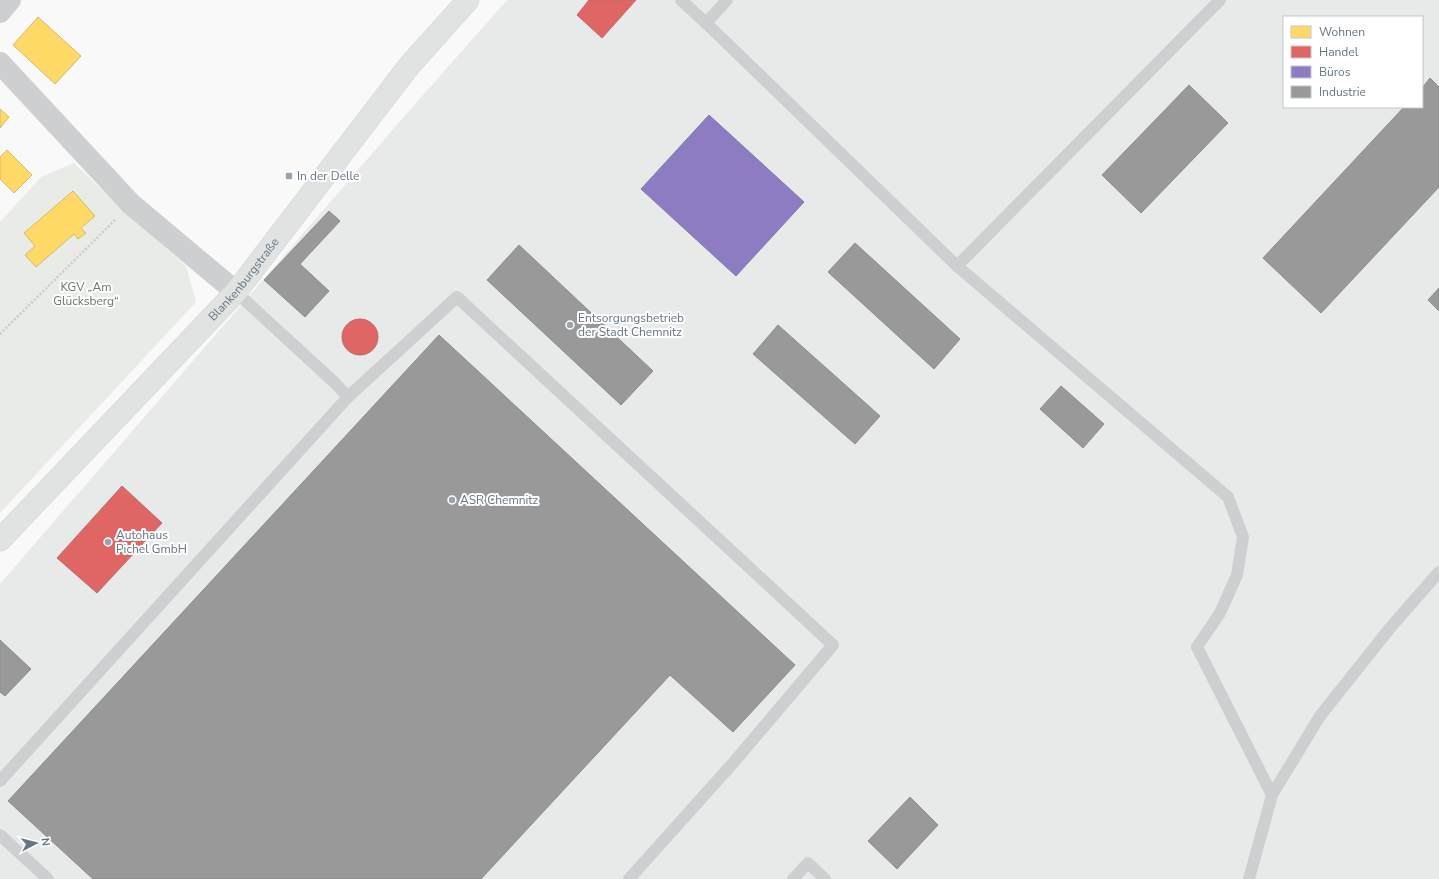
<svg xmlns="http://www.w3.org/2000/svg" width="1439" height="879" font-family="'Nunito Sans',sans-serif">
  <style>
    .built { fill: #e8e9e9; fill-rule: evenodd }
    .green { fill: #e8ebe6 }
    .homes { fill: #ffd966; stroke: #d1bb6f }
    .shops { fill: #e06666; stroke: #bb6b6f }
    .offices { fill: #8e7cc3; stroke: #827ab0 }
    .industry { fill: #999; stroke: #898e92 }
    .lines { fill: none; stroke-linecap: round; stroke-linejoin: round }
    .secondary-casing { stroke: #d5d6d7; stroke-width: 23 }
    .path { stroke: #cbcccd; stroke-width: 2.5; stroke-dasharray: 2 2; stroke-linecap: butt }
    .service { stroke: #cecfd0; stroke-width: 12 }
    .minor { stroke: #cecfd0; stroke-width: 22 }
    .secondary { stroke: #e1e2e2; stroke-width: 22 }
    .poi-dot { fill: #99a4ac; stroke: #fff; stroke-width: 1.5 }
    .labels { text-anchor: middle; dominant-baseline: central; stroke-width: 4; stroke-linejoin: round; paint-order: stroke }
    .poi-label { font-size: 12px; fill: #657683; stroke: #fff; text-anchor: start }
    .street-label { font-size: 12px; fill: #657683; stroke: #fff }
    .park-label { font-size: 12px; fill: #687a64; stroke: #fff }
  </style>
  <rect width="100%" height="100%" fill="#f9f9f9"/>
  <path class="built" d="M507,0H1439V879H0V584L402,119ZM1284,17H1422V107H1284Z"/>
  <polygon class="green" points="74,163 124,211 186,266 196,302 0,513 0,222 41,177"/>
  <g class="homes">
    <polygon points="38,17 81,56 55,84 13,45"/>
    <polygon points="0,109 9,117 0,128"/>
    <polygon points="7,150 32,175 14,193 0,179 0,157"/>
    <polygon points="73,191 95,216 81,228 86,233 78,239 74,234 36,267 25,255 35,246 24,233"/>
  </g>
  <g class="shops">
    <polygon points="589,0 636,0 602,38 577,15"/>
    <circle cx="360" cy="337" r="18"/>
    <polygon points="122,486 162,523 97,593 57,558"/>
  </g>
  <polygon class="offices" points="709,115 804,202 736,276 641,189"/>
  <g class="industry">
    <polygon points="1430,78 1439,87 1439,187 1321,313 1263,258 1404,107 1422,107 1422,88"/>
    <polygon points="1189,85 1228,123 1141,213 1102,175"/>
    <polygon points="329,211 340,221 300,264 329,291 305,317 264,280"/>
    <polygon points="855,243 960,339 934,369 828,272"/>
    <polygon points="519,245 653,371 621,405 487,280"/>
    <polygon points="1439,288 1439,311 1428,300"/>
    <polygon points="778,325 880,416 855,444 753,354"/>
    <polygon points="439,335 795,665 733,732 670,675 481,879 93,879 8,801"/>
    <polygon points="1061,386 1104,424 1083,448 1040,409"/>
    <polygon points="0,640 31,669 5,696 0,692"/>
    <polygon points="910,797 938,825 897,869 868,841"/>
  </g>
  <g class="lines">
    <defs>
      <g id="secondary">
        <path id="s1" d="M0,540L236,292L409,66L468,0"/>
      </g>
    </defs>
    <use href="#secondary" class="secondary-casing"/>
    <polyline class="path" points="0,334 115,220"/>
    <g class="service">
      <polyline points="681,0 706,23 957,266 1228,497 1243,537 1237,575 1220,613 1197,647 1272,795"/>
      <polyline points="706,23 727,0"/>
      <polyline points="957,266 1220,0"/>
      <polyline points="348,397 457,297 833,645 734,762 629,879"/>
      <polyline points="0,781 348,397 335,383 236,292"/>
      <polyline points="0,835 48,879"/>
      <polyline points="793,879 808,863 825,879"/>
      <polyline points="1249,879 1272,795 1320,716 1390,628 1439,572"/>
    </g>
    <g class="minor">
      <polyline points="0,12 10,0"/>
      <polyline points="0,63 131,204 236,292"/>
    </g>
    <use href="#secondary" class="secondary"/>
  </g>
  <g class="poi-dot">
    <rect x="285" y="172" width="8" height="8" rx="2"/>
    <circle cx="570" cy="325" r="4"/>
    <circle cx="452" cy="500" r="4"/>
    <circle cx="108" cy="542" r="4"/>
  </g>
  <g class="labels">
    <g class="poi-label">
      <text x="297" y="176">In der Delle</text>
      <text x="578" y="318">Entsorgungsbetrieb<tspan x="578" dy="14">der Stadt Chemnitz</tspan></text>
      <text x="460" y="500">ASR Chemnitz</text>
      <text x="116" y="535">Autohaus<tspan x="116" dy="14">Pichel GmbH</tspan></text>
    </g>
    <g class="street-label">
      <text stroke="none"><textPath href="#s1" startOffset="357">Blankenburgstraße</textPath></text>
    </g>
    <g class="park-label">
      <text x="86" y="287">KGV „Am<tspan x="86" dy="14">Glücksberg“</tspan></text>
    </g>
  </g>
  <rect x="1283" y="16" width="140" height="92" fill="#ffffff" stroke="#c1c8cd"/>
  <rect x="1291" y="26" width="20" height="12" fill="#ffd966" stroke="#c1c8cd"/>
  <text x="1319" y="36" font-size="12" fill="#657683">Wohnen</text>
  <rect x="1291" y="46" width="20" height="12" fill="#e06666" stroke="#c1c8cd"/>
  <text x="1319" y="56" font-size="12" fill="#657683">Handel</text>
  <rect x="1291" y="66" width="20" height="12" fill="#8e7cc3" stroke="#c1c8cd"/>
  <text x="1319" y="76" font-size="12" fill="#657683">Büros</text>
  <rect x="1291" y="86" width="20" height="12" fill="#999999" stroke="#c1c8cd"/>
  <text x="1319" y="96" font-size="12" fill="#657683">Industrie</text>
  <g transform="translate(36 843) rotate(83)" stroke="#ffffff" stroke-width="3" paint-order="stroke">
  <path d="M0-3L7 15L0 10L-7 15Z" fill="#657683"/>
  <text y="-6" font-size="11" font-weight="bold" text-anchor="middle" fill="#657683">N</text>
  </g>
</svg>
